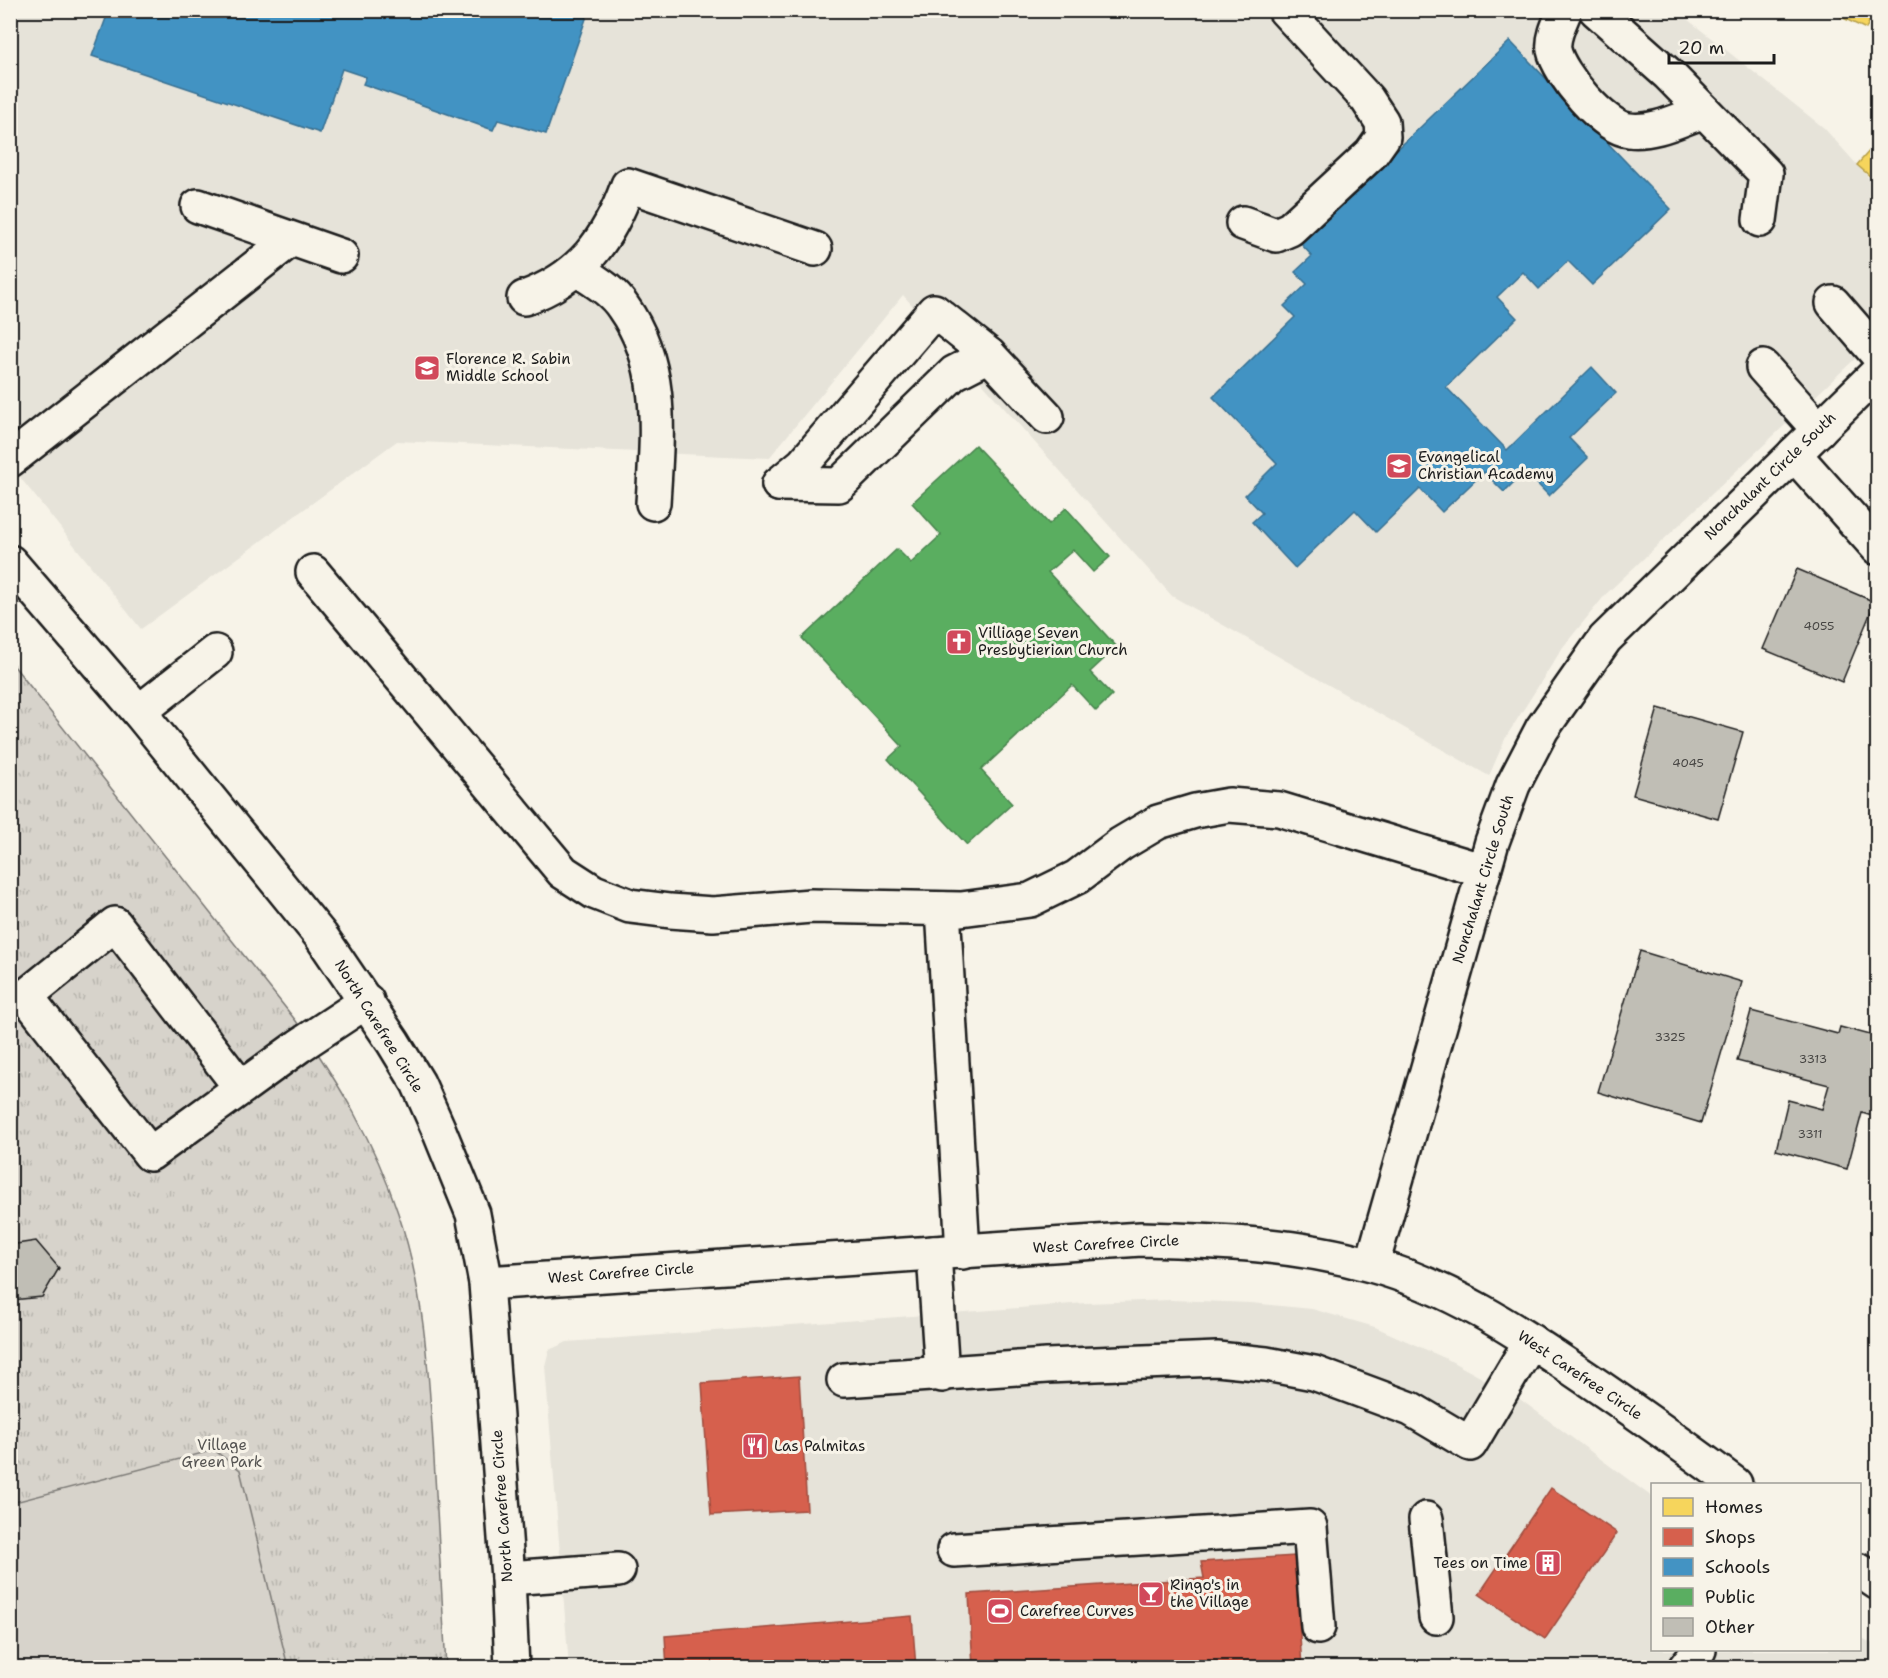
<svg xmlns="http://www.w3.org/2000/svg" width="1888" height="1678" font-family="'Shantell Sans',sans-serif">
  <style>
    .built { fill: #e6e3d9 }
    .grass { fill: url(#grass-tufts); stroke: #7a7874; stroke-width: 1.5 }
    .pitch { fill: #d7d3cb; stroke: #7a7874; stroke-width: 1.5 }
    .homes { fill: #f6d55c; stroke: #b59e49; stroke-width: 1.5 }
    .shops { fill: #d6604d; stroke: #9e4c3e; stroke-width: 1.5 }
    .schools { fill: #4393c3; stroke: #376f91; stroke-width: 1.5 }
    .public { fill: #5aae61; stroke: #47824c; stroke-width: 1.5 }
    .building { fill: #c0beb5; stroke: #1c1c1c; stroke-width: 1.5 }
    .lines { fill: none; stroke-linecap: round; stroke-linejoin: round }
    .minor-casing { stroke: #1c1c1c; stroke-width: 38 }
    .major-casing { stroke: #1c1c1c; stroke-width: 38 }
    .minor { stroke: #f7f3e8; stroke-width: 33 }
    .major { stroke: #f7f3e8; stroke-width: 33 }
    .labels { text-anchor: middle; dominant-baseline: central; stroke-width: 6; stroke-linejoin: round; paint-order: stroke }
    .number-label { font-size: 12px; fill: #454442 }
    .poi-label { font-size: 15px; fill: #1c1c1c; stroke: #f7f3e8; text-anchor: start }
    .street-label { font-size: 15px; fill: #1c1c1c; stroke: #f7f3e8 }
    .park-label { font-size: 15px; fill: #545351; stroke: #f7f3e8 }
  </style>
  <defs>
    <pattern id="grass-tufts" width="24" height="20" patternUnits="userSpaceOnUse" patternTransform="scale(1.5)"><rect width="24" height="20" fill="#d7d3cb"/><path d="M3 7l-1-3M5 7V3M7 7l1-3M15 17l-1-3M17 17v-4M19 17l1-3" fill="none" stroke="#b8b5ae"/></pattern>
  </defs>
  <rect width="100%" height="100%" fill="#f7f3e8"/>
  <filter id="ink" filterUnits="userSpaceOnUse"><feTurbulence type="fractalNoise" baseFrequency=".0167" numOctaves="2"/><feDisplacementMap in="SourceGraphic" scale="12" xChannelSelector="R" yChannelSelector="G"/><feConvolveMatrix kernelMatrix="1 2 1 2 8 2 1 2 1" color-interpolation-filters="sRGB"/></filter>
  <g filter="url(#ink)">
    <g class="built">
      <polygon points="11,11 1677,11 1824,128 1877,187 1877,338 1606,594 1563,647 1506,737 1489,776 1172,596 903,295 769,458 397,441 141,629 11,466"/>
      <polygon points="1171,1300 1251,1303 1312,1309 1375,1327 1447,1359 1517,1397 1652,1497 1652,1650 1860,1650 1860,1637 1877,1646 1877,1667 569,1667 545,1366 549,1350 567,1342 1086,1303"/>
    </g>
    <path class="grass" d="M10,661L296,1021C339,1084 374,1140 398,1213C425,1291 429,1377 434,1459C438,1529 442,1598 446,1667H11Z"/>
    <polygon class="pitch" points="214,1450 240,1470 288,1667 11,1667 11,1503"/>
    <g class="homes">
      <polygon points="1827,10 1874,10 1866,29"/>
      <polygon points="1878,141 1878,183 1857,165"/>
    </g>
    <g class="shops">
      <polygon points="799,1376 807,1510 711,1515 702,1383"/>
      <polygon points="1551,1488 1617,1533 1545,1639 1479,1594"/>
      <polygon points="1295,1556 1302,1668 973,1668 969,1594 1204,1578 1201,1562"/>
      <polygon points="912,1616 916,1668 667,1668 665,1636"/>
    </g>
    <g class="schools">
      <polygon points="109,10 589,10 546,134 498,120 493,130 363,84 366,77 342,69 320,133 92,56"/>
      <polygon points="1510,41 1671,209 1592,285 1568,261 1539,289 1523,272 1497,297 1517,318 1446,387 1507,450 1592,367 1616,393 1569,438 1588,458 1549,496 1525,471 1504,492 1484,472 1442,512 1420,489 1376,532 1355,510 1295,568 1252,522 1262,513 1245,495 1277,463 1213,397 1295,317 1284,306 1307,284 1295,272 1312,256 1300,243"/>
    </g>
    <polygon class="public" points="975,445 1049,524 1066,508 1110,557 1093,572 1073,550 1048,572 1117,647 1090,672 1112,695 1096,711 1072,685 981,770 1012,804 967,845 888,759 902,746 802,638 897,549 911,563 941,535 912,503"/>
    <g class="building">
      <polygon points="1797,569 1875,602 1842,682 1763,649"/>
      <polygon points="1658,708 1743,732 1718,819 1633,795"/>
      <polygon points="1640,951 1742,982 1701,1123 1598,1092"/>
      <polygon points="1751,1011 1838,1034 1840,1027 1878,1037 1878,1094 1872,1116 1862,1113 1847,1169 1776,1150 1788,1100 1822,1109 1829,1085 1737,1061"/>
      <polygon points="36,1241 59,1268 42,1297 12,1300 10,1298 10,1245"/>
    </g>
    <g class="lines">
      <defs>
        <g id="minor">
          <path d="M1565,10C1560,22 1552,37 1554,50C1559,74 1604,128 1629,130C1655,133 1680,119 1704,111"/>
          <polyline points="1596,10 1668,74 1766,174 1760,220"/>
          <polyline points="198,206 341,256"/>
          <polyline points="1243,223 1276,235 1290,229 1371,154 1383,137 1382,122 1367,99 1285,10"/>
          <path d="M577,269C593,280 612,290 623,307C665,366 657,435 653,503"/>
          <path d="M524,298C580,278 608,241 628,185L815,249"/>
          <polyline points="1833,303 1878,355"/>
          <polyline points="1763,367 1819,430"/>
          <polyline points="1794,454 1878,548"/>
          <polyline points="10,460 290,240"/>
          <polyline points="779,484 803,464 934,311 989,355 1047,417"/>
          <polyline points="779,484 839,485 954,373 989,355"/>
          <polyline points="313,572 563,872 594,892 630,906 670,911 713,914 811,906 961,909 1030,900 1077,877 1121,844 1158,822 1195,811 1229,805 1279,809 1484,871"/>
          <polyline points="139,712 215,652"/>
          <polyline points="943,909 963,1252"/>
          <polyline points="241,1088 115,924 26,996 150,1154 299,1046 367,1001"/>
          <polyline points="934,1253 942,1375"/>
          <polyline points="1372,1265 1492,842 1513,785 1542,729 1605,639 1878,372"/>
          <polyline points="844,1380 1047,1366 1217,1359 1266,1364 1314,1373 1411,1409 1470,1444 1531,1341"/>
          <polyline points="1426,1519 1436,1617"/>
          <polyline points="954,1550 1310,1527 1318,1627"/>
          <polyline points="508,1578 618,1570"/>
          <polyline points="1685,1668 1699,1650"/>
        </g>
        <g id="major">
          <polyline points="10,562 139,712 321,936 393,1042 418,1083 438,1128 473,1214 486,1283 508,1578 512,1668"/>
          <path d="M486,1283L1141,1239C1219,1241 1296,1244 1371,1265C1449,1286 1517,1331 1583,1376C1635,1411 1685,1447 1735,1484"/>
          <polyline points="1860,1571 1878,1583"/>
        </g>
      </defs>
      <use href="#minor" class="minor-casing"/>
      <use href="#major" class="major-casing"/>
      <use href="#minor" class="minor"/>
      <use href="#major" class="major"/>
    </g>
  </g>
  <defs>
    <symbol id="school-square" viewBox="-11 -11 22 22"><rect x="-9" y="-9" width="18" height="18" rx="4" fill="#d1495b" stroke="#f7f3e8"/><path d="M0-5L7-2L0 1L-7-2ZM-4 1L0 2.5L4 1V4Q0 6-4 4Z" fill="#fff"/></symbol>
    <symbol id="church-square" viewBox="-11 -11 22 22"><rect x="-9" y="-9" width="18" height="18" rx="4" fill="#d1495b" stroke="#f7f3e8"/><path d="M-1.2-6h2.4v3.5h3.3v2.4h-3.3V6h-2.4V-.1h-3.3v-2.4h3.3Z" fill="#fff"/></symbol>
    <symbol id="restaurant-square" viewBox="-11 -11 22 22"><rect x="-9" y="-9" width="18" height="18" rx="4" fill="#d1495b" stroke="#f7f3e8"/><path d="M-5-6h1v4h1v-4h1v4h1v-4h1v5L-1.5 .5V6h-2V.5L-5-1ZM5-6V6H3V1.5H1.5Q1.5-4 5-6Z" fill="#fff"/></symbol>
    <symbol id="building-square" viewBox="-11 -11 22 22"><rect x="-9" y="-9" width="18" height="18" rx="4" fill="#d1495b" stroke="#f7f3e8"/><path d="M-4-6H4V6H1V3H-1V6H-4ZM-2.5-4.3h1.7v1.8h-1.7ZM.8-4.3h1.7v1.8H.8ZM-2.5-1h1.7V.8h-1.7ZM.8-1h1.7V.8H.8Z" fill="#fff"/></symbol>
    <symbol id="bar-square" viewBox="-11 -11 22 22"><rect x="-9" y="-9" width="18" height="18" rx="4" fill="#d1495b" stroke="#f7f3e8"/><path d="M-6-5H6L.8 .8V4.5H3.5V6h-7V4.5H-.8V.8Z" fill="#fff"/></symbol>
    <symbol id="stadium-square" viewBox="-11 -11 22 22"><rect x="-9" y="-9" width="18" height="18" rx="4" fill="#d1495b" stroke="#f7f3e8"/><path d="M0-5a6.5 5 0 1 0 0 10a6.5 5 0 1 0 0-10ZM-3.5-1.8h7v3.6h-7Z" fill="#fff"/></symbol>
  </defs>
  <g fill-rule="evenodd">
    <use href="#school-square" x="412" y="353" width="30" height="30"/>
    <use href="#school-square" x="1384" y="451" width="30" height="30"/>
    <use href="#church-square" x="944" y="627" width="30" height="30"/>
    <use href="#restaurant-square" x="740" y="1431" width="30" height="30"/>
    <use href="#building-square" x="1533" y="1548" width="30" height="30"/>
    <use href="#bar-square" x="1136" y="1579" width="30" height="30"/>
    <use href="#stadium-square" x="985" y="1596" width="30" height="30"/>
  </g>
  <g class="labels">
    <g class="number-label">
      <text x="1819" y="626">4055</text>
      <text x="1688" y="763">4045</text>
      <text x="1670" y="1037">3325</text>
      <text x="1813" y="1059">3313</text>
      <text x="1810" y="1134">3311</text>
    </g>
    <g class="poi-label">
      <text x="446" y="359">Florence R. Sabin<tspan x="446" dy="17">Middle School</tspan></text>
      <text x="1418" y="457">Evangelical<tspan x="1418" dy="17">Christian Academy</tspan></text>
      <text x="978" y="633">Villiage Seven<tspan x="978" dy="17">Presbytierian Church</tspan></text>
      <text x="774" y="1446">Las Palmitas</text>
      <text x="1528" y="1563" text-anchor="end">Tees on Time</text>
      <text x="1170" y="1585">Ringo's in<tspan x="1170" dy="17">the Village</tspan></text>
      <text x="1020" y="1611">Carefree Curves</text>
    </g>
    <g class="street-label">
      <text transform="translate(1770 476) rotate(-44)">Nonchalant Circle South</text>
      <text transform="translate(1483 879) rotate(-73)">Nonchalant Circle South</text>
      <text transform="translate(379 1026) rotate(58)">North Carefree Circle</text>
      <text transform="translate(1106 1244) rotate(-3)">West Carefree Circle</text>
      <text transform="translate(621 1273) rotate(-4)">West Carefree Circle</text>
      <text transform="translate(1580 1375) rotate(34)">West Carefree Circle</text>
      <text transform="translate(502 1506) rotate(-94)">North Carefree Circle</text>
    </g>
    <g class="park-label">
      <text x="222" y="1445">Village<tspan x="222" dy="17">Green Park</tspan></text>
    </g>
  </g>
  <rect width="1888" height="1678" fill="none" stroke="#f7f3e8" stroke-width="36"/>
  <rect x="18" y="18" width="1852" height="1642" fill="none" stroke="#1c1c1c" stroke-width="2" filter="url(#ink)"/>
  <rect x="1651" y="1483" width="210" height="168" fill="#f7f3e8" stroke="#9f9d96" stroke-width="1.5"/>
  <rect x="1663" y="1498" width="30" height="18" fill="#f6d55c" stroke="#9f9d96" stroke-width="1.5"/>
  <text x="1705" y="1513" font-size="18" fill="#1c1c1c">Homes</text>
  <rect x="1663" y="1528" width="30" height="18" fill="#d6604d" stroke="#9f9d96" stroke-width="1.5"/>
  <text x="1705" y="1543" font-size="18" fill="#1c1c1c">Shops</text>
  <rect x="1663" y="1558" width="30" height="18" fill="#4393c3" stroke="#9f9d96" stroke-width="1.5"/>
  <text x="1705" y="1573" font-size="18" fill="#1c1c1c">Schools</text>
  <rect x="1663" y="1588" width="30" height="18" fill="#5aae61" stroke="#9f9d96" stroke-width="1.5"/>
  <text x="1705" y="1603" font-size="18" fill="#1c1c1c">Public</text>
  <rect x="1663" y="1618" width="30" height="18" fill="#c0beb5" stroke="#9f9d96" stroke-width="1.5"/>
  <text x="1705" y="1633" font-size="18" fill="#1c1c1c">Other</text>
  <path d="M1669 54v9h105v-9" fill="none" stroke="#1c1c1c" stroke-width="3"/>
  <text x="1678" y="54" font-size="18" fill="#1c1c1c" stroke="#f7f3e8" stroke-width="4.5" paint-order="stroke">20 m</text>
</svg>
